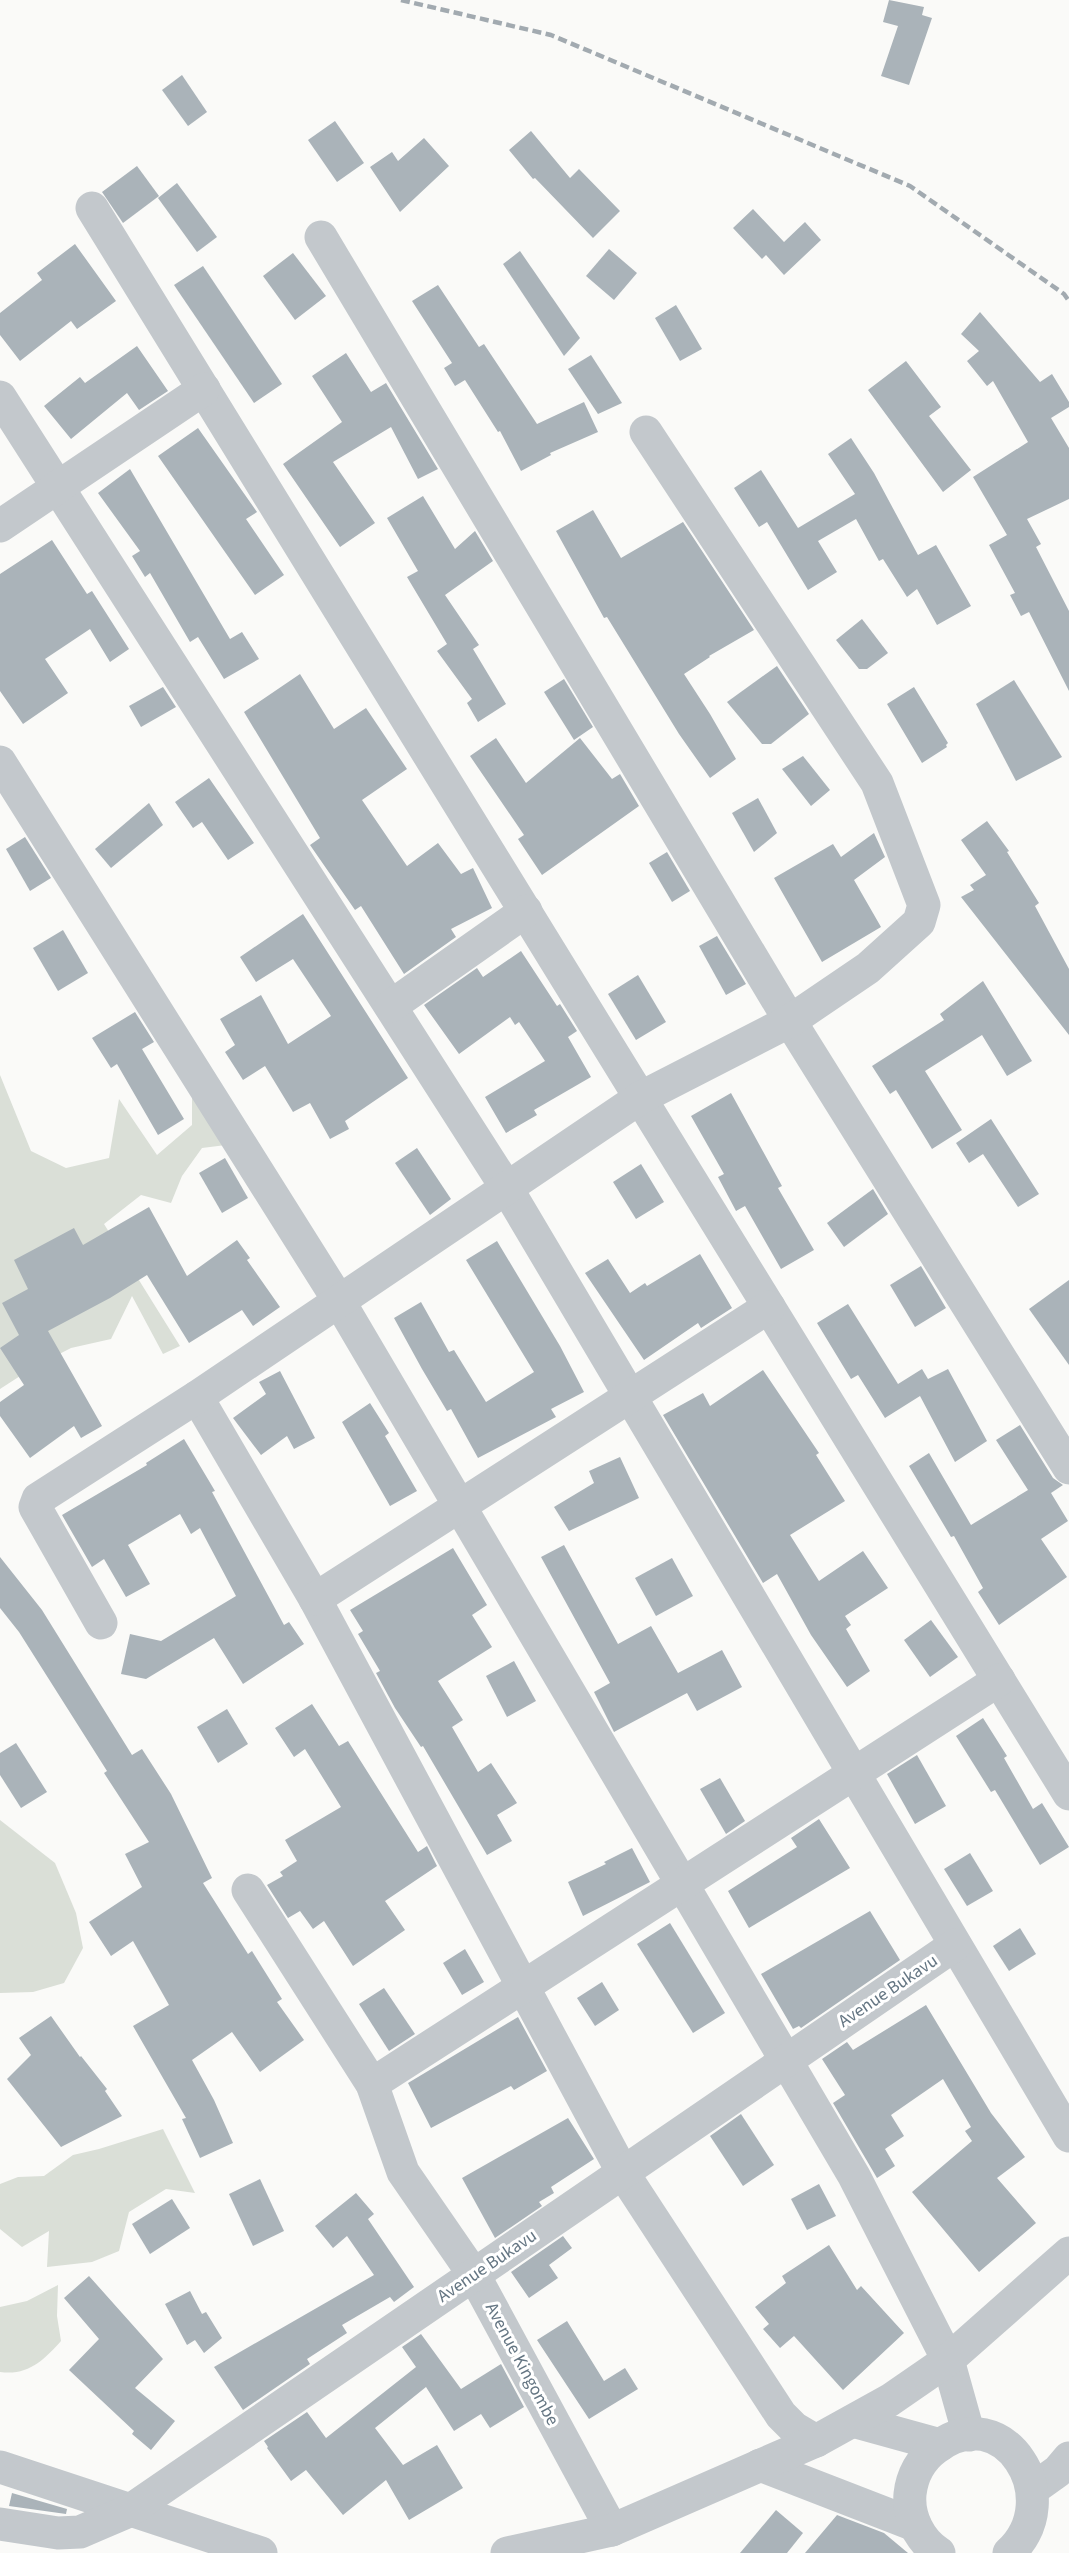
<svg xmlns="http://www.w3.org/2000/svg" width="1069" height="2553" font-family="'Source Sans 3',sans-serif">
  <style>
    .green { fill: #dadfd7 }
    .building { fill: #aab3b9 }
    .lines { fill: none; stroke-linecap: round; stroke-linejoin: round }
    .minor { stroke: #c3c8cc; stroke-width: 33 }
    .rail { stroke: #a2aab0; stroke-width: 4.5; stroke-dasharray: 9 4.5; stroke-linecap: butt }
    .labels { text-anchor: middle; dominant-baseline: central; stroke-width: 6; stroke-linejoin: round; paint-order: stroke }
    .street-label { font-size: 18px; fill: #657683; stroke: #fff }
  </style>
  <rect width="100%" height="100%" fill="#fafaf8"/>
  <g class="green">
    <polygon points="0,1075 31,1151 66,1168 109,1158 119,1099 157,1155 192,1125 192,1090 226,1145 202,1148 182,1176 171,1203 141,1195 104,1224 180,1346 163,1354 132,1296 111,1339 71,1348 34,1367 0,1389"/>
    <polygon points="0,1820 55,1863 76,1913 83,1948 64,1983 33,1992 0,1993"/>
    <polygon points="163,2129 195,2193 166,2189 129,2212 119,2251 92,2262 47,2267 49,2231 22,2247 0,2229 0,2184 18,2177 44,2176 73,2155 99,2149"/>
    <path d="M58,2285L57,2316L61,2341C44,2360 28,2376 0,2372V2307L27,2301Z"/>
  </g>
  <g class="building">
    <polygon points="889,0 924,7 922,15 932,18 909,85 881,76 898,26 883,22"/>
    <polygon points="182,75 207,112 188,126 162,90"/>
    <polygon points="335,121 364,163 337,182 308,140"/>
    <polygon points="531,131 570,178 579,169 620,211 593,238 535,178 533,179 509,150"/>
    <polygon points="424,138 449,166 400,212 370,167 392,152 398,161"/>
    <polygon points="137,166 159,196 123,223 102,192"/>
    <polygon points="177,183 217,237 197,252 158,198"/>
    <polygon points="753,209 784,242 805,222 821,240 784,275 766,255 762,259 733,228"/>
    <polygon points="75,244 116,301 77,329 71,321 20,361 0,335 0,313 42,280 37,273"/>
    <polygon points="609,249 637,273 614,300 586,276"/>
    <polygon points="520,251 580,338 564,356 503,264"/>
    <polygon points="293,253 326,296 295,320 263,276"/>
    <polygon points="203,266 282,384 254,403 174,285"/>
    <polygon points="438,285 479,347 484,344 537,424 584,402 598,432 550,453 551,455 521,471 500,431 498,432 465,380 455,386 444,368 452,363 412,301"/>
    <polygon points="676,305 702,349 680,361 655,318"/>
    <polygon points="980,312 1040,382 1052,374 1069,402 1069,407 1051,418 1069,448 1069,499 1027,519 1041,544 1036,547 1069,611 1069,691 1029,612 1021,616 1010,595 1015,593 989,545 1007,535 973,477 1028,442 993,381 987,386 967,361 979,351 961,334"/>
    <polygon points="137,346 168,391 139,410 127,393 71,439 44,406 80,377 85,383"/>
    <polygon points="346,353 371,392 386,383 438,469 418,479 391,427 333,462 375,523 340,547 283,464 342,422 312,376"/>
    <polygon points="591,355 622,403 598,414 568,369"/>
    <polygon points="906,361 941,407 929,416 971,470 943,492 868,390"/>
    <polygon points="198,428 257,512 246,519 284,575 255,595 158,456"/>
    <polygon points="851,438 874,473 918,555 936,545 971,606 937,625 917,589 907,597 883,559 879,561 856,519 818,541 837,572 808,590 767,522 759,527 734,488 761,470 798,528 855,494 828,454"/>
    <polygon points="130,469 230,639 242,632 259,659 224,679 198,637 190,642 150,573 145,577 132,556 140,551 98,493"/>
    <polygon points="423,496 455,549 475,531 493,561 445,595 479,645 473,649 506,704 478,722 467,703 472,699 437,651 447,644 407,577 418,571 387,518"/>
    <polygon points="593,510 621,558 683,522 754,630 709,656 710,657 684,674 710,714 736,759 710,778 679,734 607,617 604,618 556,531"/>
    <polygon points="52,540 87,594 92,591 129,649 110,662 90,629 45,659 68,693 23,724 0,691 0,574"/>
    <polygon points="862,619 888,653 867,669 859,669 836,640"/>
    <polygon points="777,666 809,714 771,744 762,744 727,702"/>
    <polygon points="300,674 334,729 366,708 407,769 362,800 407,866 438,843 461,874 473,868 492,908 451,929 456,937 404,974 361,906 355,910 310,845 320,838 244,712"/>
    <polygon points="564,679 593,727 574,740 544,692"/>
    <polygon points="1014,680 1062,757 1016,781 976,704"/>
    <polygon points="163,687 176,707 141,727 129,706"/>
    <polygon points="914,687 948,743 946,745 947,747 922,763 887,704"/>
    <polygon points="496,738 526,783 580,738 612,779 620,774 639,806 542,875 518,839 524,835 470,756"/>
    <polygon points="803,756 830,790 811,806 782,769"/>
    <polygon points="209,778 254,843 228,860 202,822 193,828 175,802"/>
    <polygon points="758,798 777,833 754,852 732,813"/>
    <polygon points="149,803 163,825 111,868 95,849"/>
    <polygon points="987,821 1009,851 1007,852 1039,903 1035,906 1069,969 1069,1035 961,897 974,890 970,885 986,875 961,840"/>
    <polygon points="874,833 885,857 854,880 881,927 822,962 774,878 833,844 841,857"/>
    <polygon points="25,837 51,878 30,891 6,849"/>
    <polygon points="667,852 690,891 672,902 649,863"/>
    <polygon points="303,914 408,1078 345,1121 349,1129 330,1139 310,1103 293,1112 265,1066 243,1080 225,1052 235,1045 220,1019 261,995 288,1044 331,1016 293,959 256,982 240,957"/>
    <polygon points="63,930 88,973 58,991 33,948"/>
    <polygon points="717,936 746,984 726,995 699,946"/>
    <polygon points="521,951 557,1006 560,1004 577,1031 568,1037 591,1077 534,1110 537,1115 506,1133 485,1097 545,1061 519,1022 515,1025 510,1017 459,1054 424,1005 477,968 483,977"/>
    <polygon points="638,975 666,1022 636,1040 608,994"/>
    <polygon points="983,981 1032,1061 1007,1076 982,1035 925,1071 962,1130 932,1149 896,1090 890,1094 872,1066 944,1020 940,1014"/>
    <polygon points="135,1012 154,1042 142,1049 184,1119 158,1135 117,1064 111,1068 92,1038"/>
    <polygon points="731,1093 782,1186 778,1188 814,1250 781,1269 745,1206 736,1211 718,1177 724,1174 691,1116"/>
    <polygon points="991,1119 1039,1194 1018,1207 983,1154 969,1163 956,1143"/>
    <polygon points="417,1148 451,1199 430,1215 395,1163"/>
    <polygon points="225,1158 248,1198 222,1213 199,1173"/>
    <polygon points="641,1164 664,1202 636,1219 613,1182"/>
    <polygon points="873,1189 888,1214 844,1247 827,1223"/>
    <polygon points="149,1207 187,1276 237,1240 250,1258 247,1260 280,1307 253,1326 242,1310 189,1343 147,1275 110,1298 48,1331 102,1426 81,1438 74,1426 30,1458 0,1416 0,1402 24,1385 0,1348 19,1335 2,1303 28,1289 14,1260 74,1228 83,1245"/>
    <polygon points="497,1241 560,1346 584,1392 551,1409 556,1417 478,1458 451,1409 447,1411 422,1369 394,1318 421,1302 449,1352 454,1350 486,1402 534,1372 466,1260"/>
    <polygon points="700,1254 732,1308 701,1328 698,1323 644,1360 585,1273 608,1259 630,1293 645,1283 647,1286"/>
    <polygon points="921,1266 946,1308 915,1327 890,1285"/>
    <polygon points="1069,1280 1069,1365 1029,1309"/>
    <polygon points="848,1304 898,1384 922,1369 928,1379 948,1369 987,1441 955,1462 920,1396 885,1418 858,1375 851,1379 817,1323"/>
    <polygon points="763,1370 819,1453 816,1455 845,1501 790,1535 819,1581 863,1551 888,1588 845,1616 851,1625 846,1629 870,1671 847,1687 811,1635 777,1574 763,1583 663,1415 703,1393 710,1406"/>
    <polygon points="280,1371 315,1438 294,1449 287,1436 261,1455 233,1418 266,1394 259,1382"/>
    <polygon points="370,1403 389,1433 385,1436 417,1491 390,1506 342,1422"/>
    <polygon points="1020,1425 1053,1478 1063,1485 1051,1493 1068,1521 1041,1539 1067,1577 999,1625 978,1592 983,1588 954,1536 951,1537 909,1466 929,1453 971,1525 1028,1490 996,1440"/>
    <polygon points="184,1439 215,1491 212,1492 284,1625 289,1622 304,1644 243,1684 214,1638 146,1679 121,1674 130,1634 161,1641 236,1596 200,1528 191,1534 180,1514 128,1545 150,1584 126,1597 104,1559 92,1567 62,1515 147,1465 146,1463"/>
    <polygon points="620,1457 639,1498 569,1531 554,1507 594,1483 589,1471"/>
    <polygon points="564,1545 618,1644 651,1626 678,1673 722,1650 742,1687 697,1711 687,1693 614,1732 594,1692 610,1683 541,1557"/>
    <polygon points="453,1548 487,1605 472,1615 492,1647 438,1681 463,1720 452,1727 478,1772 491,1763 517,1803 497,1815 512,1841 487,1855 423,1746 421,1747 395,1708 376,1673 380,1671 358,1634 363,1631 350,1610"/>
    <polygon points="0,1557 42,1610 132,1755 142,1749 171,1794 212,1878 203,1883 248,1954 252,1951 282,1999 277,2002 304,2040 260,2072 232,2032 192,2060 214,2100 233,2143 200,2158 182,2119 186,2118 133,2026 169,2005 133,1941 111,1956 89,1922 142,1887 125,1854 149,1842 104,1773 107,1771 19,1632 0,1608"/>
    <polygon points="672,1558 693,1596 656,1616 635,1578"/>
    <polygon points="931,1620 958,1657 930,1677 904,1640"/>
    <polygon points="514,1661 536,1701 507,1717 486,1676"/>
    <polygon points="312,1704 339,1746 348,1741 418,1852 427,1846 437,1866 385,1901 405,1930 353,1966 324,1921 313,1929 300,1911 288,1918 267,1885 283,1876 280,1872 297,1861 285,1840 341,1807 305,1749 294,1757 275,1728"/>
    <polygon points="227,1709 248,1744 218,1763 197,1727"/>
    <polygon points="983,1718 1007,1756 1004,1758 1033,1809 1042,1803 1069,1847 1040,1865 995,1790 991,1792 956,1736"/>
    <polygon points="16,1743 47,1792 21,1808 0,1775 0,1753"/>
    <polygon points="917,1755 946,1806 915,1824 887,1774"/>
    <polygon points="720,1778 745,1821 726,1834 700,1789"/>
    <polygon points="819,1819 850,1868 749,1928 728,1891 797,1847 791,1838"/>
    <polygon points="632,1848 650,1882 583,1916 568,1882 606,1864 604,1862"/>
    <polygon points="970,1853 993,1891 967,1906 944,1869"/>
    <polygon points="870,1911 900,1960 801,2028 799,2026 793,2029 761,1974"/>
    <polygon points="670,1923 725,2013 693,2033 637,1944"/>
    <polygon points="1020,1928 1036,1954 1009,1971 993,1946"/>
    <polygon points="465,1949 484,1982 462,1995 443,1963"/>
    <polygon points="602,1982 619,2010 595,2026 577,1998"/>
    <polygon points="384,1988 415,2034 389,2051 359,2004"/>
    <polygon points="926,2005 991,2113 1025,2157 997,2178 1036,2223 979,2272 912,2192 972,2141 965,2131 971,2127 943,2079 891,2115 904,2136 885,2149 895,2166 877,2178 833,2103 845,2095 822,2059 847,2042 853,2050"/>
    <polygon points="51,2016 80,2057 81,2056 107,2089 105,2091 122,2116 61,2147 7,2079 31,2055 19,2038"/>
    <polygon points="518,2017 547,2071 514,2090 511,2086 431,2128 408,2083"/>
    <polygon points="741,2114 774,2165 743,2186 710,2136"/>
    <polygon points="568,2118 594,2159 551,2187 554,2193 539,2202 542,2206 495,2238 462,2178"/>
    <polygon points="260,2179 284,2231 253,2246 229,2194"/>
    <polygon points="819,2184 836,2216 807,2230 791,2199"/>
    <polygon points="356,2193 374,2214 368,2219 414,2287 394,2302 390,2297 342,2325 347,2333 307,2359 310,2364 243,2410 214,2367 374,2275 347,2236 333,2248 315,2226"/>
    <polygon points="172,2199 190,2228 150,2254 132,2224"/>
    <polygon points="563,2236 572,2248 549,2265 558,2278 529,2298 511,2272"/>
    <polygon points="829,2245 857,2290 861,2286 904,2333 843,2390 794,2336 780,2348 763,2329 769,2324 755,2307 786,2283 782,2276"/>
    <polygon points="89,2276 163,2359 135,2388 175,2421 151,2450 132,2434 134,2431 69,2370 99,2339 64,2298"/>
    <polygon points="190,2291 202,2314 206,2312 222,2338 204,2353 195,2340 187,2345 165,2304"/>
    <polygon points="567,2321 604,2381 625,2368 638,2389 589,2419 537,2340"/>
    <polygon points="421,2334 461,2389 501,2364 524,2407 490,2428 481,2414 454,2431 426,2387 375,2428 403,2465 437,2445 463,2488 409,2520 386,2480 343,2515 306,2470 291,2481 267,2448 268,2447 264,2441 307,2412 326,2438 416,2367 402,2347"/>
    <polygon points="12,2493 67,2509 66,2514 9,2506"/>
    <polygon points="776,2510 803,2533 787,2553 740,2553"/>
    <polygon points="837,2515 884,2533 908,2553 805,2553"/>
  </g>
  <g class="lines">
    <g class="minor">
      <polyline points="92,208 1069,1794"/>
      <polyline points="321,237 790,1021 1069,1468"/>
      <polyline points="0,397 506,1187 1069,2136"/>
      <polyline points="0,526 204,389"/>
      <polyline points="0,762 339,1301 854,2176 948,2360 969,2435"/>
      <polyline points="391,1006 526,911"/>
      <polyline points="197,1397 315,1599 623,2173 781,2415 794,2428 816,2441"/>
      <polyline points="315,1599 769,1307"/>
      <polyline points="101,1623 35,1507 38,1499 197,1397 640,1098 790,1021 868,968 919,922 924,905 877,783 646,432"/>
      <polyline points="248,1890 372,2084 403,2172 474,2275 612,2530"/>
      <polyline points="372,2084 999,1680"/>
      <polyline points="853,2421 940,2445"/>
      <polyline points="760,2465 915,2525"/>
      <polyline points="0,2467 261,2553"/>
      <polyline points="1037,2486 1058,2471 1069,2458"/>
      <polyline points="0,2524 58,2533 80,2532 129,2511 955,1945"/>
      <polyline points="507,2553 612,2530 816,2441 890,2400 948,2360 1069,2253"/>
      <path d="M939,2553C920,2541 908,2517 910,2494C912,2476 921,2459 936,2448C1002,2396 1069,2498 1009,2553"/>
    </g>
    <polyline class="rail" points="401,0 551,35 910,186 1064,294 1069,301"/>
  </g>
  <g class="labels">
    <g class="street-label">
      <text transform="translate(888 1991) rotate(-34)">Avenue Bukavu</text>
      <text transform="translate(487 2266) rotate(-34)">Avenue Bukavu</text>
      <text transform="translate(522 2364) rotate(62)">Avenue Kingombe</text>
    </g>
  </g>
</svg>
